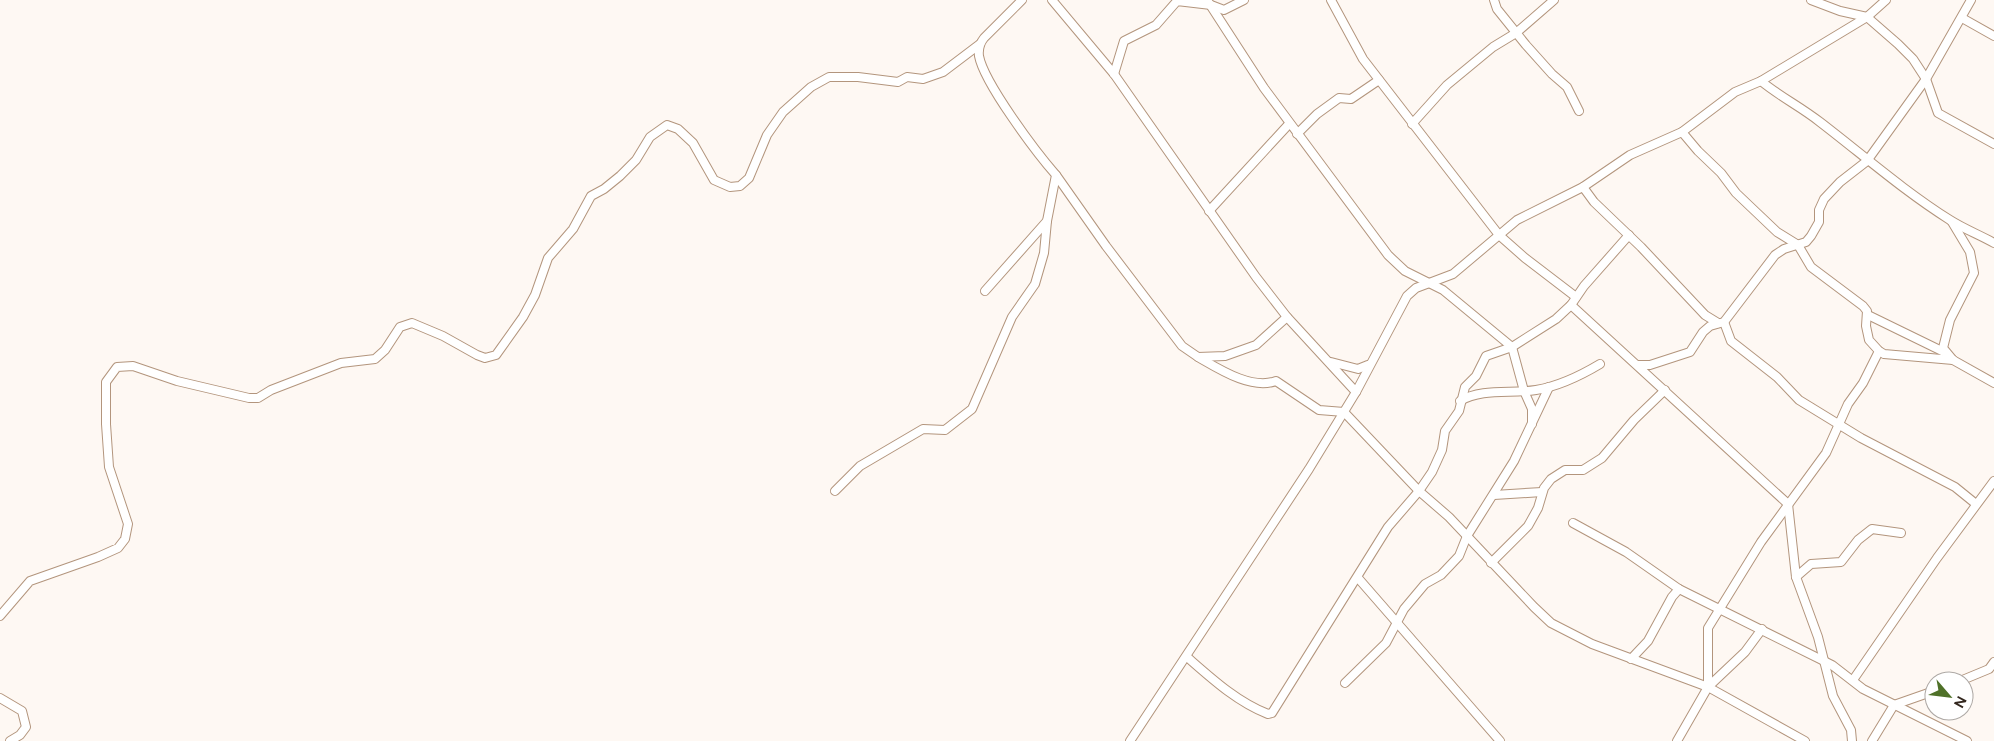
<svg xmlns="http://www.w3.org/2000/svg" width="1994" height="741" font-family="Figtree,sans-serif">
  <style>
    .lines { fill: none; stroke-linecap: round; stroke-linejoin: round }
    .minor-casing { stroke: #b3957d; stroke-width: 10 }
    .minor { stroke: #fff; stroke-width: 8 }
  </style>
  <rect width="100%" height="100%" fill="#fef8f3"/>
  <g class="lines">
    <defs>
      <g id="minor">
        <polyline points="1052,0 1114,74 1256,277 1287,317 1356,392"/>
        <polyline points="1207,0 1264,88 1388,255 1405,271 1443,290 1512,347 1524,391 1532,409 1532,424"/>
        <polyline points="1331,0 1363,59 1499,235 1525,258 1576,297"/>
        <polyline points="1494,0 1497,9 1526,45 1552,74 1567,87 1579,111"/>
        <polyline points="1811,0 1840,11 1867,17 1898,44 1913,59 1926,79 1938,113 1994,144"/>
        <polyline points="1962,18 1994,36"/>
        <polyline points="1114,74 1124,41 1156,25 1177,1 1211,5 1224,10 1244,0"/>
        <path d="M1761,81C1779,96 1801,107 1820,122C1863,155 1904,191 1950,220C1964,229 1980,235 1994,243"/>
        <polyline points="1412,124 1447,85 1493,47 1516,33 1554,0"/>
        <polyline points="1682,132 1698,151 1721,173 1736,193 1777,232 1798,245 1811,267 1863,306 1867,311 1866,326 1869,340 1879,351 1884,354 1953,360"/>
        <polyline points="1297,134 1317,114 1339,98 1351,99 1379,80"/>
        <polyline points="1056,175 1106,246 1182,346 1198,357 1225,356 1256,345 1287,317"/>
        <polyline points="1583,187 1594,202 1641,247 1705,315 1718,323"/>
        <polyline points="1209,211 1289,124"/>
        <polyline points="1952,222 1970,252 1974,273 1950,320 1943,348 1953,360 1994,383"/>
        <path d="M985,291L1047,221L1056,175C1036,152 984,83 979,56C978,48 980,43 984,38L1022,0"/>
        <polyline points="1571,305 1788,504 1796,577 1818,637 1833,696 1851,730 1852,741"/>
        <polyline points="1868,315 1946,353"/>
        <polyline points="1724,322 1731,341 1777,377 1799,400 1861,438 1955,487 1976,504"/>
        <path d="M1198,357C1219,369 1251,390 1276,381L1319,410L1344,412L1419,491L1449,517L1534,607L1551,623L1592,644L1708,687L1805,741"/>
        <polyline points="1331,362 1358,369 1368,365"/>
        <polyline points="1638,365 1650,365 1690,352 1703,332 1710,326 1724,322 1775,255 1784,249 1806,242 1811,236 1819,222 1819,210 1824,199 1840,182 1867,161 1926,79 1971,0"/>
        <path d="M1460,401C1482,388 1511,394 1536,390C1560,386 1580,376 1600,364"/>
        <polyline points="835,491 860,466 923,429 945,430 972,409 1012,317 1035,284 1044,253 1047,221"/>
        <polyline points="1494,495 1542,492"/>
        <polyline points="1573,523 1626,552 1679,589 1832,665 1863,689 1967,741"/>
        <polyline points="1491,563 1528,526 1538,508 1544,488 1551,479 1565,470 1583,470 1602,458 1634,420 1665,390"/>
        <polyline points="1796,577 1811,564 1841,562 1858,540 1872,529 1901,533"/>
        <polyline points="1358,578 1500,741"/>
        <polyline points="0,616 30,581 98,557 118,548 125,539 128,524 109,467 106,424 106,382 117,367 133,366 177,381 249,398 258,398 271,390 341,363 375,359 385,350 400,327 412,323 443,336 477,355 485,358 496,355 523,317 535,295 548,258 573,229 591,196 604,189 620,176 636,160 650,137 667,125 678,129 693,143 714,180 730,187 740,186 749,178 767,135 783,112 811,87 829,77 858,77 898,82 907,77 923,79 943,72 980,44"/>
        <path d="M1187,657C1211,678 1237,702 1268,714L1272,713L1388,527L1419,491L1432,472L1442,450L1445,431L1459,411L1465,387L1476,376L1486,356L1512,347L1556,319L1571,305L1584,286L1629,235"/>
        <polyline points="1631,659 1648,641 1672,597 1679,589"/>
        <polyline points="1853,680 1937,558 1994,481"/>
        <polyline points="1960,681 1989,669 1994,662"/>
        <polyline points="1345,683 1386,643 1404,609 1425,584 1441,575 1459,556 1467,536 1514,461 1549,387"/>
        <polyline points="1708,687 1708,628 1761,542 1826,453 1848,404 1863,383 1879,351"/>
        <polyline points="0,698 22,711 26,727 20,735 10,741"/>
        <polyline points="1130,741 1309,469 1356,392 1407,296 1416,288 1453,274 1517,220 1583,187 1630,155 1682,132 1735,92 1761,81 1867,17 1886,0"/>
        <polyline points="1677,741 1708,687 1745,652 1762,629"/>
        <polyline points="1872,741 1894,705 1934,691"/>
      </g>
    </defs>
    <use href="#minor" class="minor-casing"/>
    <use href="#minor" class="minor"/>
  </g>
  <g transform="translate(1949 696) rotate(118)"><circle r="24" fill="#ffffff" stroke="#aea9a5"/>
  <path d="M0-4L9 19L0 12L-9 19Z" fill="#4f7128"/>
  <text y="-8" font-size="14" font-weight="bold" text-anchor="middle" fill="#34281f">N</text>
  </g>
</svg>
